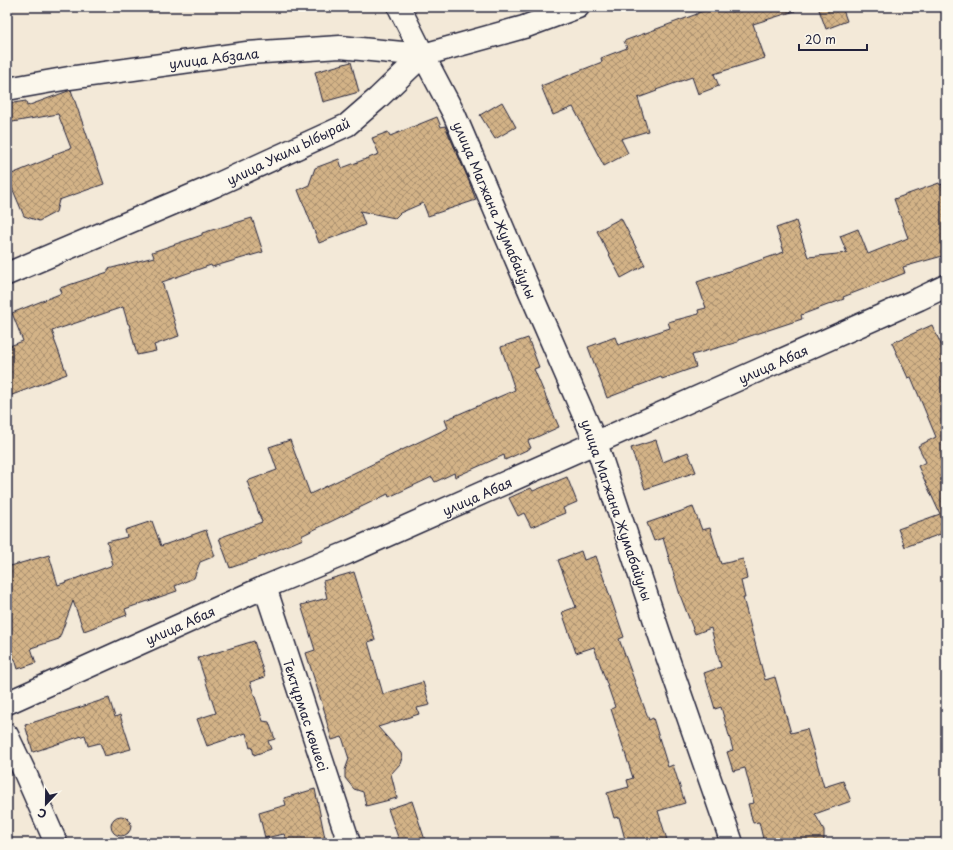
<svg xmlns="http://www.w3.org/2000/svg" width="953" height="850" font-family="'Playpen Sans',sans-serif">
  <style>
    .building { fill: url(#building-cross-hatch); stroke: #22223b }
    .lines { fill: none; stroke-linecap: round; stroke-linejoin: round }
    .street-casing { stroke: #22223b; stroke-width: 25 }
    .street { stroke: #fbf7ec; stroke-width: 22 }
    .labels { text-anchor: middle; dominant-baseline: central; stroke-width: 3; stroke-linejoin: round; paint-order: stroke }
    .street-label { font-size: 13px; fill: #22223b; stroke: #fbf7ec }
  </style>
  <defs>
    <pattern id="building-cross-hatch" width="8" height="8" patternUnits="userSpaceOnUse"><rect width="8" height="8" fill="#d3b387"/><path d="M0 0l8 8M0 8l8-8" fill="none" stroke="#ab9170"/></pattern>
  </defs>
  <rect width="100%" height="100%" fill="#f3e9d8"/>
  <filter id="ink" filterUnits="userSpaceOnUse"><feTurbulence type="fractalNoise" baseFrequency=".025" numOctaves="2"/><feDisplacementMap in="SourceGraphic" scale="8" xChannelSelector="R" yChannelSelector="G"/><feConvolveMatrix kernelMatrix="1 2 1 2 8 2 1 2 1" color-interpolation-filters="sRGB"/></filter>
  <g filter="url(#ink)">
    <g class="building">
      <polygon points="716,7 794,7 795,11 753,24 765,58 714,74 719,86 698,94 692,77 656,90 657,91 638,98 648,131 621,139 628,153 604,166 573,107 553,115 541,86 602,62 601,58 627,48 624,41 697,14 697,13"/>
      <polygon points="818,7 842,7 847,21 826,29"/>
      <polygon points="351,62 359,92 323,102 315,72"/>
      <polygon points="71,90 104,184 59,200 56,212 39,221 24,216 7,176 53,157 52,155 71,148 58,114 7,123 7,104 26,101 27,106"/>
      <polygon points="502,102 516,127 495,139 480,115"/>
      <polygon points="437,117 441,127 445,126 467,176 476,200 428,216 423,203 400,213 395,218 360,211 365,225 319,243 298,190 309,185 315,168 339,159 342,168 379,154 372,138 388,132 390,136"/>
      <polygon points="939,183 940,185 946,183 946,255 903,267 905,273 843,297 844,299 801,315 802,319 738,340 738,342 692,355 696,367 662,379 661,377 607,398 588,347 615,337 618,345 670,328 668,322 699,314 698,310 706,308 697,282 784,252 776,228 796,221 808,257 847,253 840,236 858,229 868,254 908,238 894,199"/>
      <polygon points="252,218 263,252 212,267 211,265 162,282 179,336 154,345 156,351 137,355 129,324 128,324 123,307 52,331 55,339 54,339 67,374 7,397 7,347 23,341 12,313 62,293 60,288 108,272 108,269 154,257 152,252 202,235 202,233"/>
      <polygon points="621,218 645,265 621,278 597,231"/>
      <polygon points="932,325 946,355 946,532 905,547 898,529 940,514 918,466 926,462 918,446 936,437 911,377 908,378 892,343"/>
      <polygon points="528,338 539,367 534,369 559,427 528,441 531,448 505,460 504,455 455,477 454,473 435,482 432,477 389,497 388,494 301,536 303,539 256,559 230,568 219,538 262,522 247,481 277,470 269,447 290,440 310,494 448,428 445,420 515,390 501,347"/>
      <polygon points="656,440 663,462 688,452 696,472 645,489 631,448"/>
      <polygon points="567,477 577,502 563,508 565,513 531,527 524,513 518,516 509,498 531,488 533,491"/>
      <polygon points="693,507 702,530 710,528 721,564 743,559 747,579 741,581 745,598 743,598 765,680 775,677 791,733 807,729 824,787 843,781 851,801 815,814 824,830 824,843 764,843 759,822 753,823 748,804 754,803 745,768 733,771 727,752 733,750 721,707 715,709 704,673 721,667 711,628 695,634 680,595 663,538 654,541 647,523"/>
      <polygon points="152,521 161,546 206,530 215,556 200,562 194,578 175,586 177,591 125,609 127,615 84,631 73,601 59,639 31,648 36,663 18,669 15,659 7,656 7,567 49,555 58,585 113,565 107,542 127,537 125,530"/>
      <polygon points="581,551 584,560 596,556 624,637 619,639 649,720 653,718 668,767 673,765 685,803 658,811 668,843 626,843 619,817 614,818 607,793 629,787 627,780 633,778 611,709 615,707 594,647 576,653 562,612 576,607 558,560"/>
      <polygon points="354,572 375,640 368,642 383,694 423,682 430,705 417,708 419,714 378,727 401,753 402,758 400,764 391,774 397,798 366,806 363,792 354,789 345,778 345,770 349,759 342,737 332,740 325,716 326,716 306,653 315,650 301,605 327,598 323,581"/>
      <polygon points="254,641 265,677 250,682 263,721 269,722 275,739 268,741 271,749 254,755 252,747 250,748 246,733 207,746 197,719 216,713 198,658"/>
      <polygon points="109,698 115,717 120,715 131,749 105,756 100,743 88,746 85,735 33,752 25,725"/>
      <polygon points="315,789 326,843 287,843 284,834 265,838 259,813 286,805 284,798"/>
      <polygon points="412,801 426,843 400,843 388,809"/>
      <circle cx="121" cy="826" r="10"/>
    </g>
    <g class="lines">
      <defs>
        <g id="street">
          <polyline points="399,7 423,55 454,114 525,280 596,443 659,633 732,843"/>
          <polyline points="7,89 69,78 247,53 340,47 423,55"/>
          <polyline points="7,274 214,186 347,125 378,98 423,55 524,27 578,7"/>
          <polyline points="265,587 349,843"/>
          <polyline points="7,703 265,587 347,553 919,299 946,286"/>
          <polyline points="7,735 26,775 56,843"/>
        </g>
      </defs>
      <use href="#street" class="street-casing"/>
      <use href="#street" class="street"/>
    </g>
  </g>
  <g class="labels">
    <g class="street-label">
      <text transform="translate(214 58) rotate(-7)">улица Абзала</text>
      <text transform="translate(288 151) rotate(-26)">улица Укили Ыбырай</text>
      <text transform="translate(495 210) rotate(67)">улица Магжана Жумабайулы</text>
      <text transform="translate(773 364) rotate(-24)">улица Абая</text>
      <text transform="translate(477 496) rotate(-24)">улица Абая</text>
      <text transform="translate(617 510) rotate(71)">улица Магжана Жумабайулы</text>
      <text transform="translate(180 625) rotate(-24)">улица Абая</text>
      <text transform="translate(306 715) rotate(72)">Тектұрмас көшесі</text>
    </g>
  </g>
  <rect width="953" height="850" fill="none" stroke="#fbf7ec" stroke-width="24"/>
  <rect x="12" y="12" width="929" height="826" fill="none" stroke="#22223b" stroke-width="1.5" filter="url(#ink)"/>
  <g transform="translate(46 804) rotate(202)" stroke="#fbf7ec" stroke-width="3" paint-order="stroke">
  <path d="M0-3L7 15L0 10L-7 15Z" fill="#22223b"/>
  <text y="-6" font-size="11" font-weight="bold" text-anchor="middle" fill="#22223b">С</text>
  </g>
  <path d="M799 44v6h68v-6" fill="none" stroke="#22223b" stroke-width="2"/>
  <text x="805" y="44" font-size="12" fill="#22223b" stroke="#fbf7ec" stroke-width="3" paint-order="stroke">20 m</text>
</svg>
